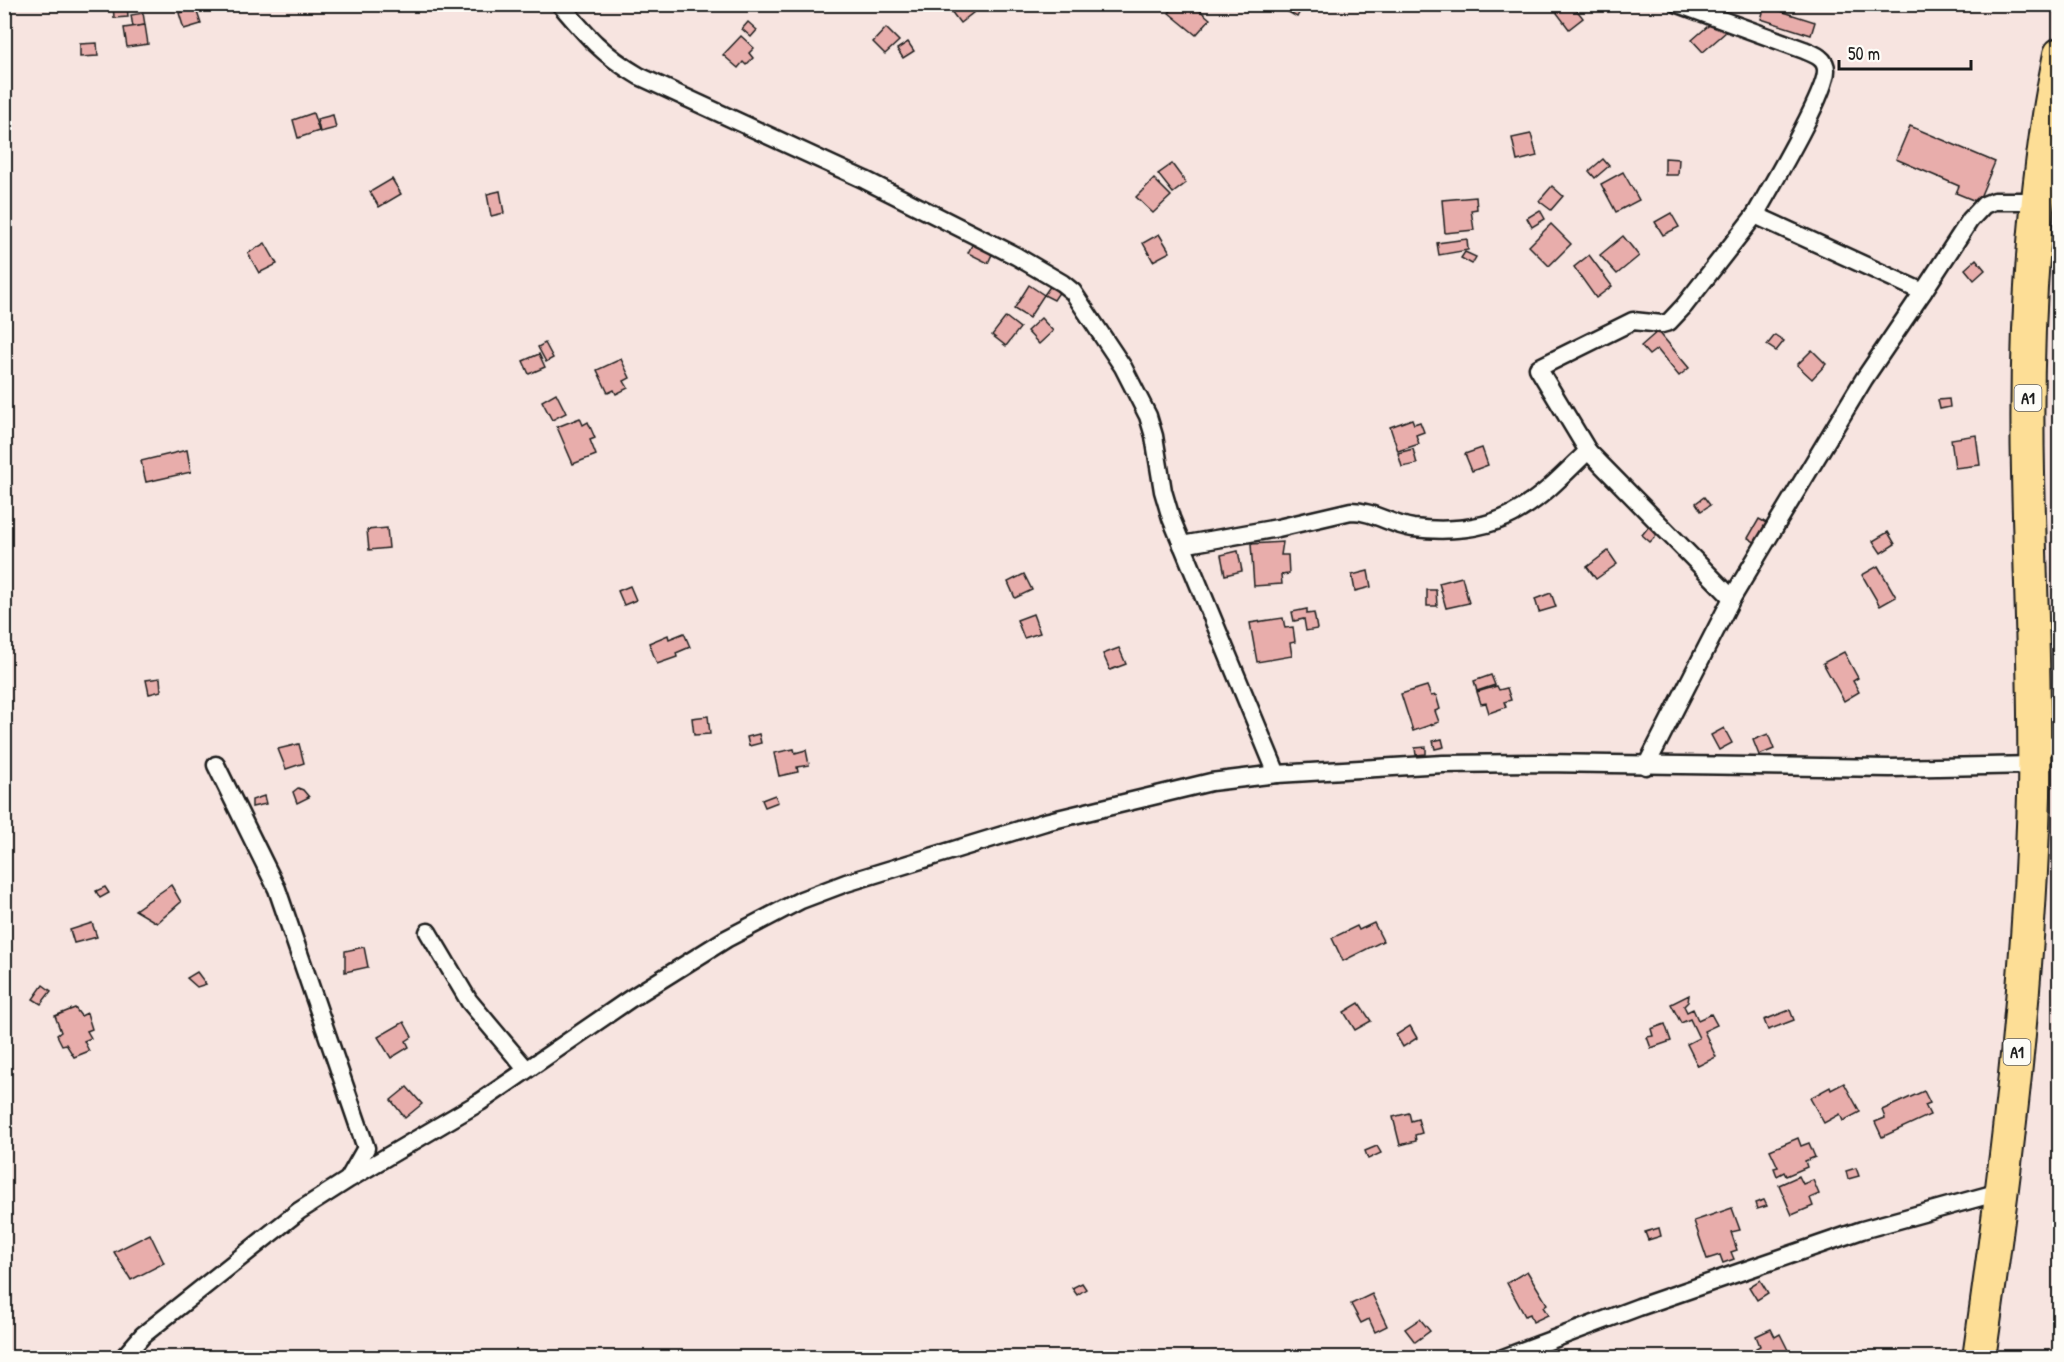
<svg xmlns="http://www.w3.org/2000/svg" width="2064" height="1362" font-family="'Patrick Hand',sans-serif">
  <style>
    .building { fill: #e8adab; stroke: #1c1c1c; stroke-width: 1.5 }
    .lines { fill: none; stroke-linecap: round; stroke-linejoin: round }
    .street-casing { stroke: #1c1c1c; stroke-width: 21 }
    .highway-casing { stroke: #1c1c1c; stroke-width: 36 }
    .street { stroke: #fdfcf7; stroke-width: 16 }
    .highway { stroke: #fdde96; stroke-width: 32 }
    .labels { text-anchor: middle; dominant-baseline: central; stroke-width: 4.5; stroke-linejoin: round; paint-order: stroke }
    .shield { fill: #fdfcf7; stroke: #605f5e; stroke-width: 1.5 }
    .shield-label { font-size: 16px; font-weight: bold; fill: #1c1c1c }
  </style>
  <rect width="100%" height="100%" fill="#f7e4e0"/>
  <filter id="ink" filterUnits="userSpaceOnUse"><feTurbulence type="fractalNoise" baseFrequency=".0167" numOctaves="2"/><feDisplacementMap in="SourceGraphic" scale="12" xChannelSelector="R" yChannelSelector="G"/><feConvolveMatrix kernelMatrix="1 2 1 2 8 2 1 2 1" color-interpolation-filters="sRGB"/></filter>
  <g filter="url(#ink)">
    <g class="building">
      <polygon points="113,4 127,4 128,17 114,18"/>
      <polygon points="959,4 968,4 974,12 960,23 951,11"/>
      <polygon points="1176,4 1192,4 1210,19 1196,35 1169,13"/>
      <polygon points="1274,4 1304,4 1297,17"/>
      <polygon points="1568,4 1572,4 1583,18 1569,29 1557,13"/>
      <polygon points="1765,6 1815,22 1811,35 1761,19"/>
      <polygon points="196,9 201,24 184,29 179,13"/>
      <polygon points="143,13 145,25 133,27 131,15"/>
      <polygon points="1715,20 1726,32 1703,52 1692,40"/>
      <polygon points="748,22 757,30 751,37 742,29"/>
      <polygon points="145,25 148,44 127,47 124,28"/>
      <polygon points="886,28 899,41 885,54 873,42"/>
      <polygon points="741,36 754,48 749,53 753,58 746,65 743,62 738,68 723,55"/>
      <polygon points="908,42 914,51 903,58 897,49"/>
      <polygon points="97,43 98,56 80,57 80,44"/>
      <polygon points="313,113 319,131 298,138 293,120"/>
      <polygon points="333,115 336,128 320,132 317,119"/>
      <polygon points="1910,126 1995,162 1978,202 1956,193 1959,186 1896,159"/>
      <polygon points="1531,134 1537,156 1517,161 1512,138"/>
      <polygon points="1665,158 1679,159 1678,175 1665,175"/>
      <polygon points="1603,159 1609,166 1595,178 1589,171"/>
      <polygon points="1172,164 1186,183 1173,193 1158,174"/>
      <polygon points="1623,172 1639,200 1616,212 1601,184"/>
      <polygon points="392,179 401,194 379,207 370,192"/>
      <polygon points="1154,179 1171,196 1153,213 1136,197"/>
      <polygon points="1552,186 1563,196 1551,210 1539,201"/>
      <polygon points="500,191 504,213 491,216 487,194"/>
      <polygon points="1476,197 1477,209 1471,210 1474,230 1445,233 1442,200"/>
      <polygon points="1540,210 1545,219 1532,227 1527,218"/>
      <polygon points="1671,213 1679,227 1663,235 1655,222"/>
      <polygon points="1551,224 1571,244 1549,266 1529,246"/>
      <polygon points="1159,234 1170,252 1153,261 1143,243"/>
      <polygon points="1623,236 1639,256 1617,274 1600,255"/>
      <polygon points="1467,239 1468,250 1439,255 1437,243"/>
      <polygon points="974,241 994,250 988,263 968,253"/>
      <polygon points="265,243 277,264 259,273 248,253"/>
      <polygon points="1465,252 1476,257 1472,264 1461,258"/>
      <polygon points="1589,255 1612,286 1596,298 1574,267"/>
      <polygon points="1976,259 1985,270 1974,280 1965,269"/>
      <polygon points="1029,285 1044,295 1029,318 1014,309"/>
      <polygon points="1051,285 1060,291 1054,300 1044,295"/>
      <polygon points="1006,317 1020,328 1006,346 992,335"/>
      <polygon points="1041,318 1053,331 1039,344 1027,331"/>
      <polygon points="1658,331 1689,368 1679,376 1657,349 1649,355 1641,346"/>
      <polygon points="1775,335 1784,341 1776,351 1767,345"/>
      <polygon points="545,343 553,358 546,362 538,347"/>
      <polygon points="1812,350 1826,364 1812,379 1797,365"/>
      <polygon points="539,354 545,367 529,374 523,361"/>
      <polygon points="621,359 630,378 624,381 628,388 616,394 614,390 608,393 597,370"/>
      <polygon points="556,393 566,413 552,420 542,401"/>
      <polygon points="1949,399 1950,407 1940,409 1938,400"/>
      <polygon points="580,418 583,425 588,422 595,438 590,440 596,455 573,464 557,427"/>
      <polygon points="1412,419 1414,424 1420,422 1424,432 1416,435 1419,444 1398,451 1390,427"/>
      <polygon points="1976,435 1980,465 1955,468 1951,439"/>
      <polygon points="1482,448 1488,465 1472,471 1465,454"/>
      <polygon points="1413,449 1417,464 1402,467 1398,453"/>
      <polygon points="187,450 191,472 146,482 141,461"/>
      <polygon points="1704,497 1710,505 1701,511 1696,503"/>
      <polygon points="1759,519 1772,526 1761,546 1748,538"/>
      <polygon points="1650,525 1659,533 1650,542 1642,535"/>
      <polygon points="387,528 389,548 369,550 367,530"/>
      <polygon points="1888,532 1895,544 1881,553 1873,541"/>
      <polygon points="1283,542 1281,555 1288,555 1289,574 1281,575 1282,584 1254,586 1251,544"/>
      <polygon points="1238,551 1242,571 1225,575 1221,555"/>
      <polygon points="1608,551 1617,564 1596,579 1587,567"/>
      <polygon points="1878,566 1896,597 1880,606 1862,575"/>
      <polygon points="1368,571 1371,587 1355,591 1352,575"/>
      <polygon points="1024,574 1032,590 1015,598 1008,582"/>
      <polygon points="1462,577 1469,603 1446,608 1439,583"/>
      <polygon points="630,586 636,600 624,605 618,591"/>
      <polygon points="1427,590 1436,590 1437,606 1427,606"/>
      <polygon points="1551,593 1556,607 1539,612 1535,599"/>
      <polygon points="1307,609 1307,614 1314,613 1317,629 1306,631 1304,619 1294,621 1292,612"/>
      <polygon points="1033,614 1040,633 1024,638 1017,620"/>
      <polygon points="1283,618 1285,628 1293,627 1295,642 1290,643 1292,656 1257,662 1250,623"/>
      <polygon points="684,633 690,647 676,653 677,657 657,664 649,643 668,635 669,639"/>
      <polygon points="1119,648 1126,664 1110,670 1103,654"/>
      <polygon points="1844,652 1858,678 1853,681 1859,692 1844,701 1823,663"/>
      <polygon points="1491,675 1495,685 1477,691 1474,681"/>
      <polygon points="160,678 161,691 149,694 146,680"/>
      <polygon points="1427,686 1431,696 1436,695 1440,709 1435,711 1439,722 1413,731 1401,694"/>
      <polygon points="1497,686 1499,690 1507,688 1511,700 1504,702 1506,707 1489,713 1486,703 1481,704 1477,692"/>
      <polygon points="708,716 710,734 694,735 692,718"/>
      <polygon points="1724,728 1732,743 1719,750 1711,735"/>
      <polygon points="759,734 761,743 749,746 747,737"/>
      <polygon points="1768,734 1774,749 1759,755 1753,740"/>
      <polygon points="1442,739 1444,747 1435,749 1433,741"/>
      <polygon points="299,744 304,763 286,769 278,749"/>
      <polygon points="1426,747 1426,754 1416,755 1415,748"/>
      <polygon points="794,749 795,753 806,750 809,765 797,767 798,772 779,776 774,753"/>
      <polygon points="298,788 303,790 309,797 297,803 293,792"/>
      <polygon points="775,795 778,802 765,807 762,800"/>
      <polygon points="264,796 266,804 252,807 252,800"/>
      <polygon points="171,885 181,902 157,923 135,910"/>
      <polygon points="105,887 109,893 100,898 96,891"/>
      <polygon points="92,923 97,937 74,943 70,930"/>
      <polygon points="1374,923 1383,941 1343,961 1332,938 1357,926 1359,930"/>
      <polygon points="364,947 368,967 345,972 345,951"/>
      <polygon points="197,972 206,984 197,987 187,978"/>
      <polygon points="43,985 51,991 41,1004 33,999"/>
      <polygon points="1689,995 1688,1002 1684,1006 1687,1012 1693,1009 1698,1020 1711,1014 1717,1025 1704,1031 1716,1057 1698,1066 1687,1044 1699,1038 1690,1019 1681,1023 1671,1004"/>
      <polygon points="1359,1003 1371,1021 1355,1030 1344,1012"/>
      <polygon points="75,1008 81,1016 87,1013 92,1029 87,1031 91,1038 84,1041 89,1051 74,1057 66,1044 62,1045 57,1035 61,1032 55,1016"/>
      <polygon points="1790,1010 1794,1020 1768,1030 1764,1020"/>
      <polygon points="404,1022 412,1037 406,1041 409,1047 391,1058 378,1037"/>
      <polygon points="1665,1024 1671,1041 1651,1048 1647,1037 1653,1036 1651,1029"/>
      <polygon points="1410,1026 1417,1038 1403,1047 1396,1035"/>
      <polygon points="1844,1083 1860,1112 1843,1121 1840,1114 1824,1123 1810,1098 1830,1087 1831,1090"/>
      <polygon points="407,1087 422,1104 405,1118 391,1100"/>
      <polygon points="1924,1091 1930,1103 1925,1105 1930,1115 1882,1137 1875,1122 1885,1118 1882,1110"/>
      <polygon points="1409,1113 1411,1121 1418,1119 1422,1133 1415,1135 1416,1141 1400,1145 1393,1117"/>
      <polygon points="1798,1138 1801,1146 1809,1143 1815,1157 1805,1161 1807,1167 1786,1176 1784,1172 1777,1176 1774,1168 1778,1167 1770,1150"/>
      <polygon points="1377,1146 1381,1153 1368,1159 1365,1151"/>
      <polygon points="1856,1168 1859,1176 1848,1179 1846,1171"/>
      <polygon points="1799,1176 1803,1184 1813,1180 1819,1194 1810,1198 1813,1206 1792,1215 1779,1185"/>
      <polygon points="1764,1200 1767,1206 1757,1209 1755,1203"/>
      <polygon points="1732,1208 1740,1230 1731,1232 1737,1250 1731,1252 1734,1259 1723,1263 1720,1255 1707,1259 1694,1221"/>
      <polygon points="1659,1228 1661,1236 1648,1240 1645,1232"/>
      <polygon points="150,1234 164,1263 131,1280 114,1252"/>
      <polygon points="1527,1271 1547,1304 1543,1307 1548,1315 1533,1322 1530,1314 1525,1316 1507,1283"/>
      <polygon points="1760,1280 1768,1293 1757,1300 1749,1287"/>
      <polygon points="1082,1283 1086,1289 1077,1295 1072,1288"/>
      <polygon points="1372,1294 1387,1326 1375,1332 1369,1319 1361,1323 1351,1304"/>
      <polygon points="1420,1319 1430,1331 1415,1342 1405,1329"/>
      <polygon points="1771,1329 1775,1337 1780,1334 1792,1358 1760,1358 1756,1348 1760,1346 1756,1336"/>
    </g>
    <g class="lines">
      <defs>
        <g id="street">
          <path d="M560,4C587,36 603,55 639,76L865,180L1016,256L1062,283L1073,292L1123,367L1148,416L1154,436L1163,491L1171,518L1277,774"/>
          <path d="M1678,4L1804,50C1814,54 1826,58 1826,70C1827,93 1769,190 1755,215L1923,292"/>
          <polyline points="1588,451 1732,598"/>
          <path d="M1182,545L1278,528L1351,511C1374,511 1391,525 1413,528C1449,532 1490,529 1521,509C1546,494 1567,471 1588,451L1538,368L1633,321L1662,324L1669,322L1684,306L1755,215"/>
          <polyline points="2034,744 2060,745"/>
          <polyline points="216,765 277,889 366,1148 349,1178"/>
          <polyline points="1646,766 1732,598 1864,379 1923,292 1970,220 1984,205 1994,201 2037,201"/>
          <polyline points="428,932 469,1001 526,1069"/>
          <polyline points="123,1358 143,1335 299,1211 349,1179 480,1102 630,999 726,939 801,900 846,883 1045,822 1211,782 1277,774 1443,764 1541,763 1890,768 2034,765"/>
          <polyline points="1503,1358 1639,1307 1862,1230 2003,1191"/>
        </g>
        <path id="highway" d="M1979,1358C2006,1171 2029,984 2034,795C2036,688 2030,580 2028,473C2025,333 2032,192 2060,54"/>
      </defs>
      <use href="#street" class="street-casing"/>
      <use href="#highway" class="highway-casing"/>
      <use href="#street" class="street"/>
      <use href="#highway" class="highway"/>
    </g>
  </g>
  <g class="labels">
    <g class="shield">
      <rect x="2014.5" y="385" width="27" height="26" rx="4.5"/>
      <rect x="2003.5" y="1039" width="27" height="26" rx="4.5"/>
    </g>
    <g class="shield-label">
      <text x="2028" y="398">A1</text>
      <text x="2017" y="1052">A1</text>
    </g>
  </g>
  <rect width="2064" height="1362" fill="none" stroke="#fdfcf7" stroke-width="24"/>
  <rect x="12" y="12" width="2040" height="1338" fill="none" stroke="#1c1c1c" stroke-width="2" filter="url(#ink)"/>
  <path d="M1839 60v9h132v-9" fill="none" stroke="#1c1c1c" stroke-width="3"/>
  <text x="1848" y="60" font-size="18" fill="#1c1c1c" stroke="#fdfcf7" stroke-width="4.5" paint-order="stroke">50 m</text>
</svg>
